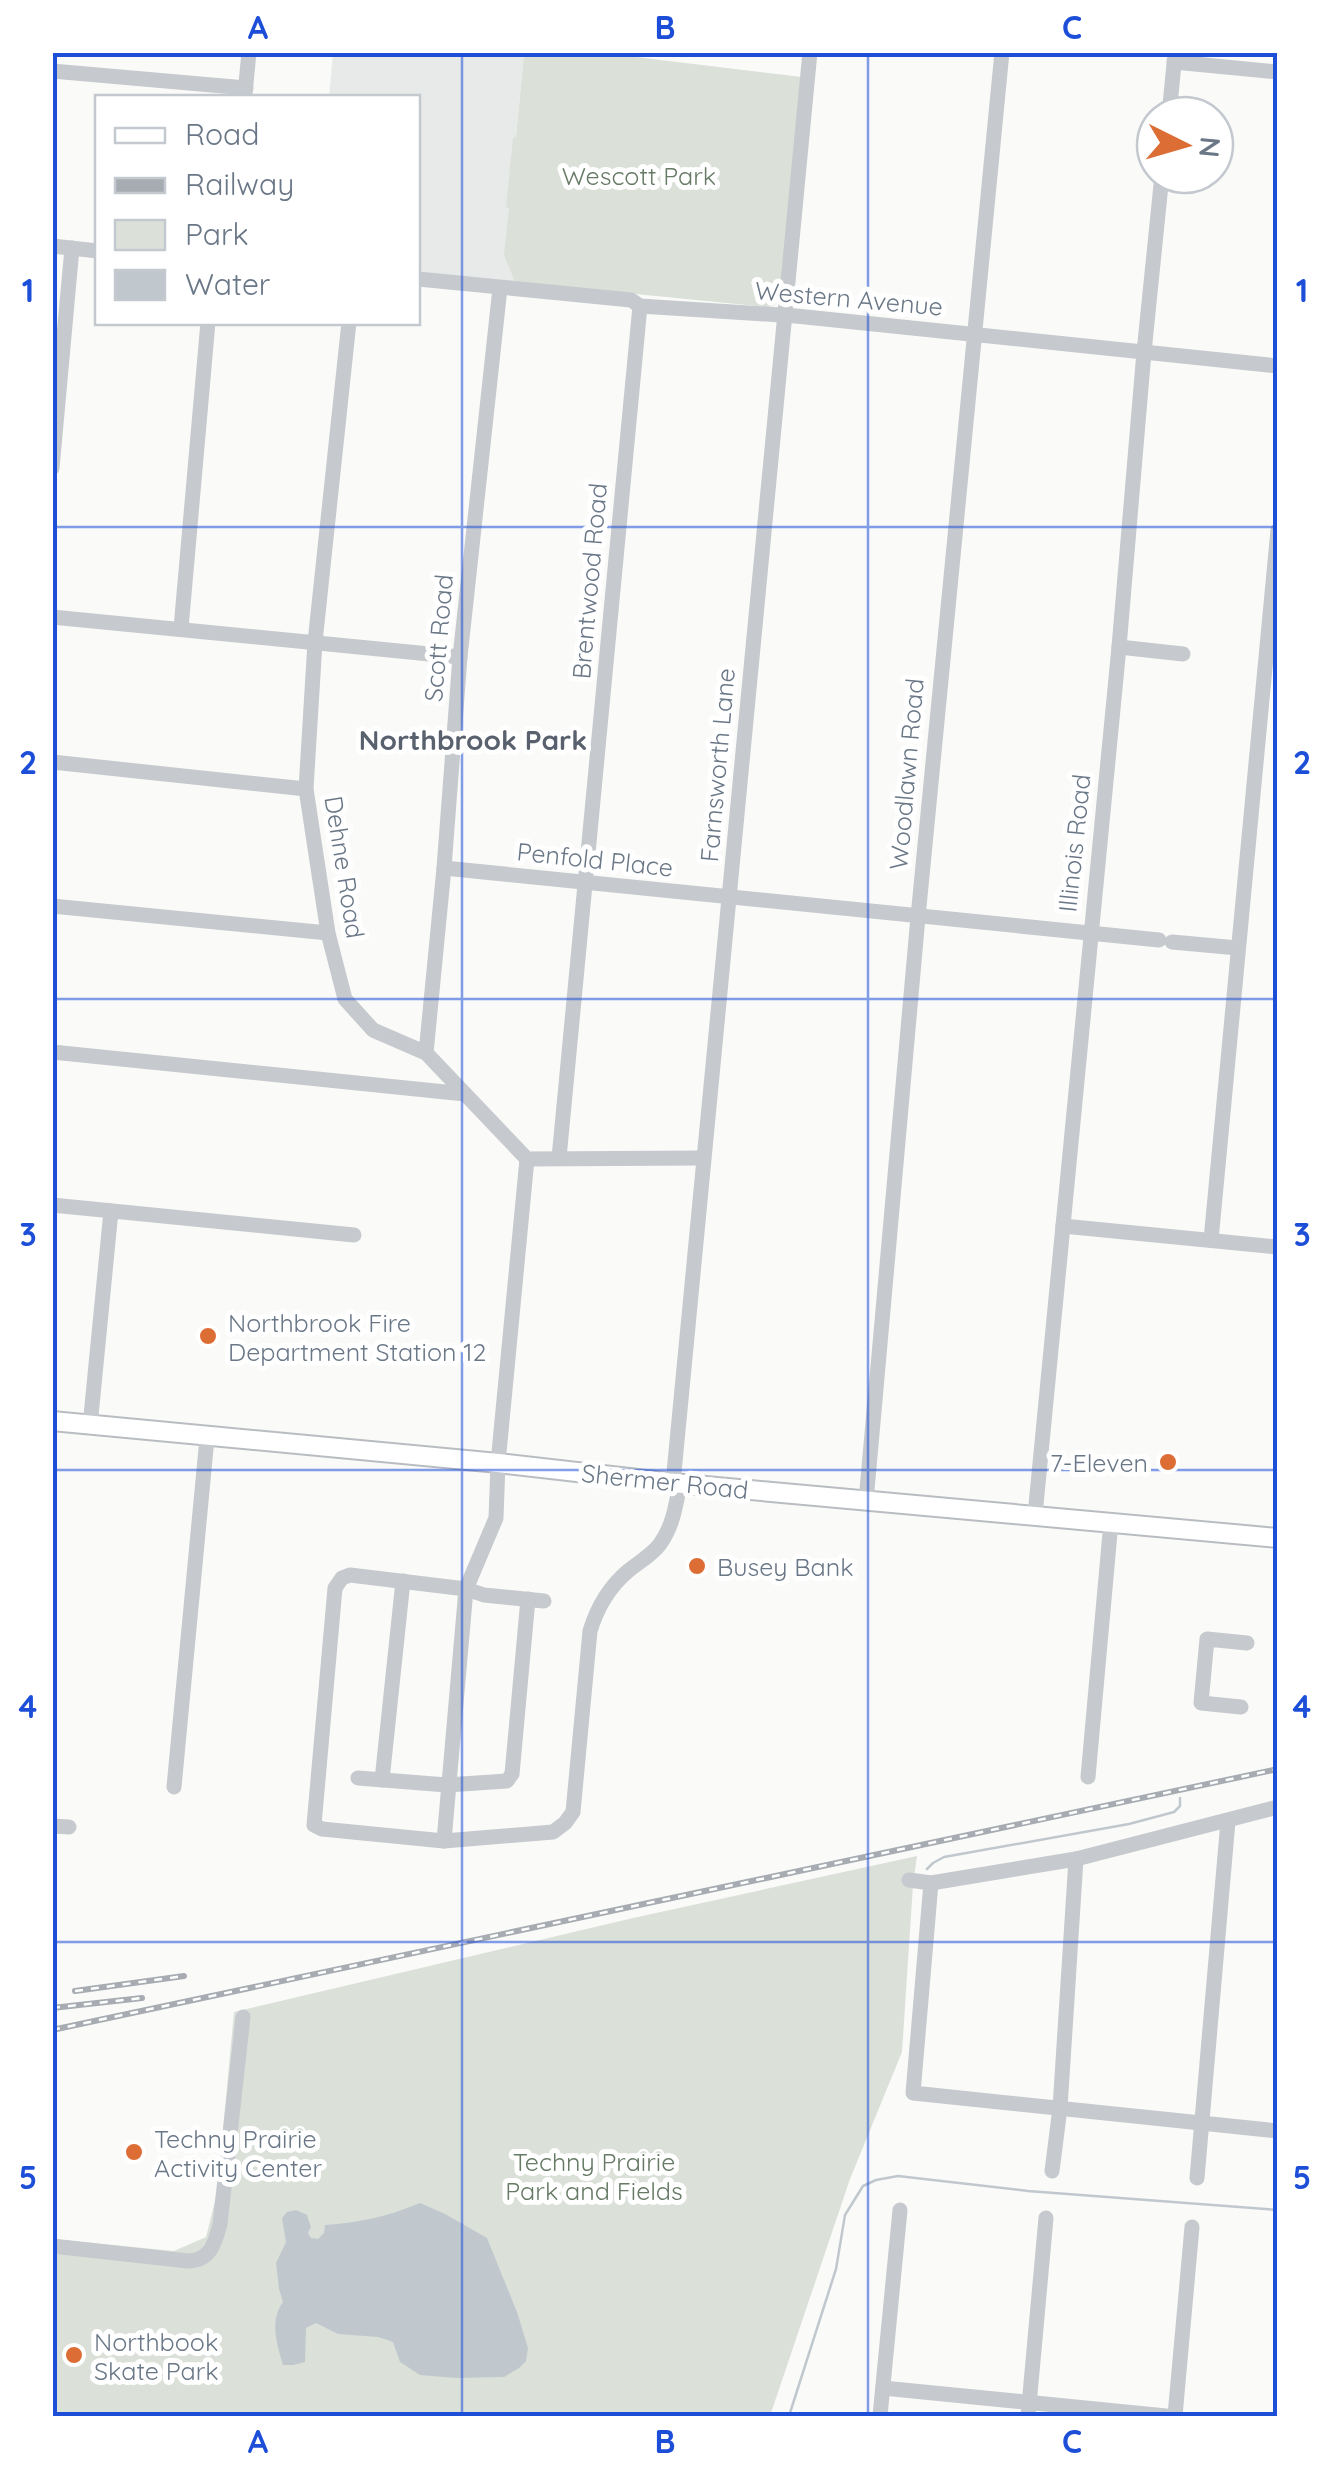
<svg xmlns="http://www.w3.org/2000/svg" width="1330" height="2469" font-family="Quicksand,sans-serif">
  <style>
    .built { fill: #e8e9e9 }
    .green { fill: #dbe1d9 }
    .water { fill: #c0c8ce }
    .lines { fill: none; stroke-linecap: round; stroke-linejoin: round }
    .stream { stroke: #c0c8ce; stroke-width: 2.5 }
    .major-casing { stroke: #b9bdc1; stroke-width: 22 }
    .minor { stroke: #c6c9cd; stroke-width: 15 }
    .major { stroke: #fff; stroke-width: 18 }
    .rail-casing { stroke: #a7acb2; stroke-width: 6 }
    .rail { stroke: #fff; stroke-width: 2.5; stroke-dasharray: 8; stroke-linecap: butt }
    .grid { fill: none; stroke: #1d4ed8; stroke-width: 2.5; stroke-opacity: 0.55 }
    .poi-dot { fill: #dc6d35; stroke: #fff; stroke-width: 4 }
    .labels { text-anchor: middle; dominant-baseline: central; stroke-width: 10; stroke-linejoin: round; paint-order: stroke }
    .park-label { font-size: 25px; fill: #667a65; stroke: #fff }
    .street-label { font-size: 25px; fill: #6a7787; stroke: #fff }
    .poi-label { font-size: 25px; fill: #6a7787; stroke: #fff; text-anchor: start }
    .neighbourhood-label { font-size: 28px; font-weight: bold; fill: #58616d; stroke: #fff }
    .neatline { fill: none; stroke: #1d4ed8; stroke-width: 4 }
    .grid-label { font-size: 32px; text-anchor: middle; font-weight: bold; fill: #1d4ed8 }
  </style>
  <rect width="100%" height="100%" fill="#fafaf8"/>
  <polygon class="built" points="333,53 524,53 516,136 515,282 418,272 418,98 329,98"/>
  <g class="green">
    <polygon points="524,53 603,53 802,77 780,295 774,306 767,307 515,282 504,255 509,208 506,207 513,138 516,137"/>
    <polygon points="917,1856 913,1885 902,2052 850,2179 770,2416 53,2416 52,2239 174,2251 206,2237 217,2193 234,2012 633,1918"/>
  </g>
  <path class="water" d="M420,2203L445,2214L487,2238L517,2312L528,2348L526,2361L519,2368L504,2377L456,2378L420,2375L400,2362L393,2342L378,2337L338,2334L316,2323L306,2328L305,2362L293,2365H283C277,2344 269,2321 283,2302L279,2289L276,2263L286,2242L282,2218L287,2212L296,2210L307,2215L311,2227L308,2233L311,2238L318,2239L324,2233L325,2225C359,2223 389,2216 420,2203Z"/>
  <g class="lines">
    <g class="stream">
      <polyline points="815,1505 830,1506"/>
      <polyline points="927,1869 933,1863 944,1857 1129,1824 1174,1812 1180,1806 1180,1798"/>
      <polyline points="789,2416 836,2269 845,2215 863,2186 876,2180 898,2176 1028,2191 1278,2210"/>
    </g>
    <defs>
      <polyline id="major" points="52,1421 498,1463 673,1483 1278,1538"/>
    </defs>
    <use href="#major" class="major-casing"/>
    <g class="minor">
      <polyline points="1174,62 1278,72"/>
      <polyline points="52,71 246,88"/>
      <polyline points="245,94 249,52"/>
      <polyline points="1169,115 1175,54"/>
      <polyline points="52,246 98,251"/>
      <polyline points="418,279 631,300 640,306 796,316 1278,366"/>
      <polyline points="349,322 315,642 306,789 328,933 345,999 373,1030 426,1053 527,1159 703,1158"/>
      <polyline points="52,468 72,248"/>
      <polyline points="52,617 460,657"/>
      <polyline points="181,628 208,322"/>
      <polyline points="1119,647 1183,654"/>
      <polyline points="52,762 306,789"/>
      <polyline points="444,868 1159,940"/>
      <polyline points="52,906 328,933"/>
      <polyline points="1172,942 1238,948"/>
      <polyline points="52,1052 465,1094"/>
      <polyline points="426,1053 444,868 460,657 500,288"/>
      <polyline points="559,1158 640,306"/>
      <polyline points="52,1205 354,1235"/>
      <polyline points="1063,1226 1278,1247"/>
      <polyline points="1211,1240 1278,530"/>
      <polyline points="90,1426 111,1211"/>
      <polyline points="673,1483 810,52"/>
      <polyline points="866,1501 918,917 1002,52"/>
      <polyline points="1035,1515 1119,647 1144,352 1162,175"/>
      <path d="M544,1601L484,1595L466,1589L350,1575L342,1578L335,1588L314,1825L322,1829L444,1841L553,1832L565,1823L573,1812L590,1631C597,1608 609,1587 628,1571C639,1562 652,1555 660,1544C673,1526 676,1505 680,1483"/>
      <polyline points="1241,1707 1201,1703 1207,1639 1247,1643"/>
      <polyline points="1088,1777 1111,1522"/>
      <polyline points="358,1778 447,1785 507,1781 512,1774 528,1599"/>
      <polyline points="382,1780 403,1581"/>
      <polyline points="174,1787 207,1438"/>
      <polyline points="52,1826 69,1827"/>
      <polyline points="444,1841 466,1589 496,1518 498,1463 527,1159"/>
      <polyline points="909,1880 931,1883 1076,1859 1278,1807"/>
      <polyline points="931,1883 913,2093 1278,2131"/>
      <polyline points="1052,2171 1060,2108 1076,1859"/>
      <polyline points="1197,2178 1228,1821"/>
      <path d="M52,2246L188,2261C211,2260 215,2243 220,2224L243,2017"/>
      <polyline points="883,2388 1166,2416"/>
      <polyline points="880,2416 900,2210"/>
      <polyline points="1028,2416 1046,2218"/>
      <polyline points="1175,2416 1192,2227"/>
    </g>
    <use href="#major" class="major"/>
    <defs>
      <g id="rail">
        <polyline points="75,1991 184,1976"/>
        <polyline points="52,2008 142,1998"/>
        <polyline points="52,2030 1278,1769"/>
      </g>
    </defs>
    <use href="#rail" class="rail-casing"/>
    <use href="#rail" class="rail"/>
  </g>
  <path class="grid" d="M462,52V2416M868,52V2416M52,527H1278M52,999H1278M52,1470H1278M52,1942H1278"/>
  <g class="poi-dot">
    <circle cx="208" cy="1336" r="10"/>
    <circle cx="1168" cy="1462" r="10"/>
    <circle cx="697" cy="1566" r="10"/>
    <circle cx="134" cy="2152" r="10"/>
    <circle cx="74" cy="2355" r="10"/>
  </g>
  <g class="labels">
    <g class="park-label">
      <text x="639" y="175">Wescott Park</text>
      <text x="594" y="2161">Techny Prairie<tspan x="594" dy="29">Park and Fields</tspan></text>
    </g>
    <g class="street-label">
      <text transform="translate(849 298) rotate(5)">Western Avenue</text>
      <text transform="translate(589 581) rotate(-85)">Brentwood Road</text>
      <text transform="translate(438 638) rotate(-85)">Scott Road</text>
      <text transform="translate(717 765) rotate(-85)">Farnsworth Lane</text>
      <text transform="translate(906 774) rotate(-85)">Woodlawn Road</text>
      <text transform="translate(1074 843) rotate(-84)">Illinois Road</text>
      <text transform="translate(595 859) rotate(6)">Penfold Place</text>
      <text transform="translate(345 867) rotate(81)">Dehne Road</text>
      <text transform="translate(665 1481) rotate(6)">Shermer Road</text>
    </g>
    <g class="poi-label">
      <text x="228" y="1322">Northbrook Fire<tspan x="228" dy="29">Department Station 12</tspan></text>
      <text x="1148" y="1462" text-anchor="end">7-Eleven</text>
      <text x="717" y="1566">Busey Bank</text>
      <text x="154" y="2138">Techny Prairie<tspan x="154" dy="29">Activity Center</tspan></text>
      <text x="94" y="2341">Northbook<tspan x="94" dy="29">Skate Park</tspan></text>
    </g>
    <g class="neighbourhood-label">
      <text x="473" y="739">Northbrook Park</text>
    </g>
  </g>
  <rect width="1330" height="2469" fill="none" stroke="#ffffff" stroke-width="110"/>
  <rect x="95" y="95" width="325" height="230" fill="#ffffff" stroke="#c3c9cf" stroke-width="2.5"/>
  <rect x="115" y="128" width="50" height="15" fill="#ffffff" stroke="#c3c9cf" stroke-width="2.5"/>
  <text x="185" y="145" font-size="30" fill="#6a7787">Road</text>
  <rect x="115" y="178" width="50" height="15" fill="#a7acb2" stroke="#c3c9cf" stroke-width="2.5"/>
  <text x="185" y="195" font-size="30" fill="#6a7787">Railway</text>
  <rect x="115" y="220" width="50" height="30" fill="#dbe1d9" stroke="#c3c9cf" stroke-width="2.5"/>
  <text x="185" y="245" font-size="30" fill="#6a7787">Park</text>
  <rect x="115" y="270" width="50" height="30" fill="#c0c8ce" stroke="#c3c9cf" stroke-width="2.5"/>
  <text x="185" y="295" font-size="30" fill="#6a7787">Water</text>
  <g transform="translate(1185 145) rotate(95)"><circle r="48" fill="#ffffff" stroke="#c3c9cf" stroke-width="2.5"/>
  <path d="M0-8L18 38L0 25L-18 38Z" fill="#dc6d35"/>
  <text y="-15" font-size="28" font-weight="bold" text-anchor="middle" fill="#6a7787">N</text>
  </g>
  <rect x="55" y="55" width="1220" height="2359" class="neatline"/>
  <g class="grid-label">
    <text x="258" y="39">A</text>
    <text x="665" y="39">B</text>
    <text x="1072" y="39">C</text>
    <text x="28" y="302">1</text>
    <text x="1302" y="302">1</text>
    <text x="28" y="774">2</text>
    <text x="1302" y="774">2</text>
    <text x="28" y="1246">3</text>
    <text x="1302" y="1246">3</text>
    <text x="28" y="1718">4</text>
    <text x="1302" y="1718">4</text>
    <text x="28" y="2189">5</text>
    <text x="1302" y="2189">5</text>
    <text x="258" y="2453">A</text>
    <text x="665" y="2453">B</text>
    <text x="1072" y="2453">C</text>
  </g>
</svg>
